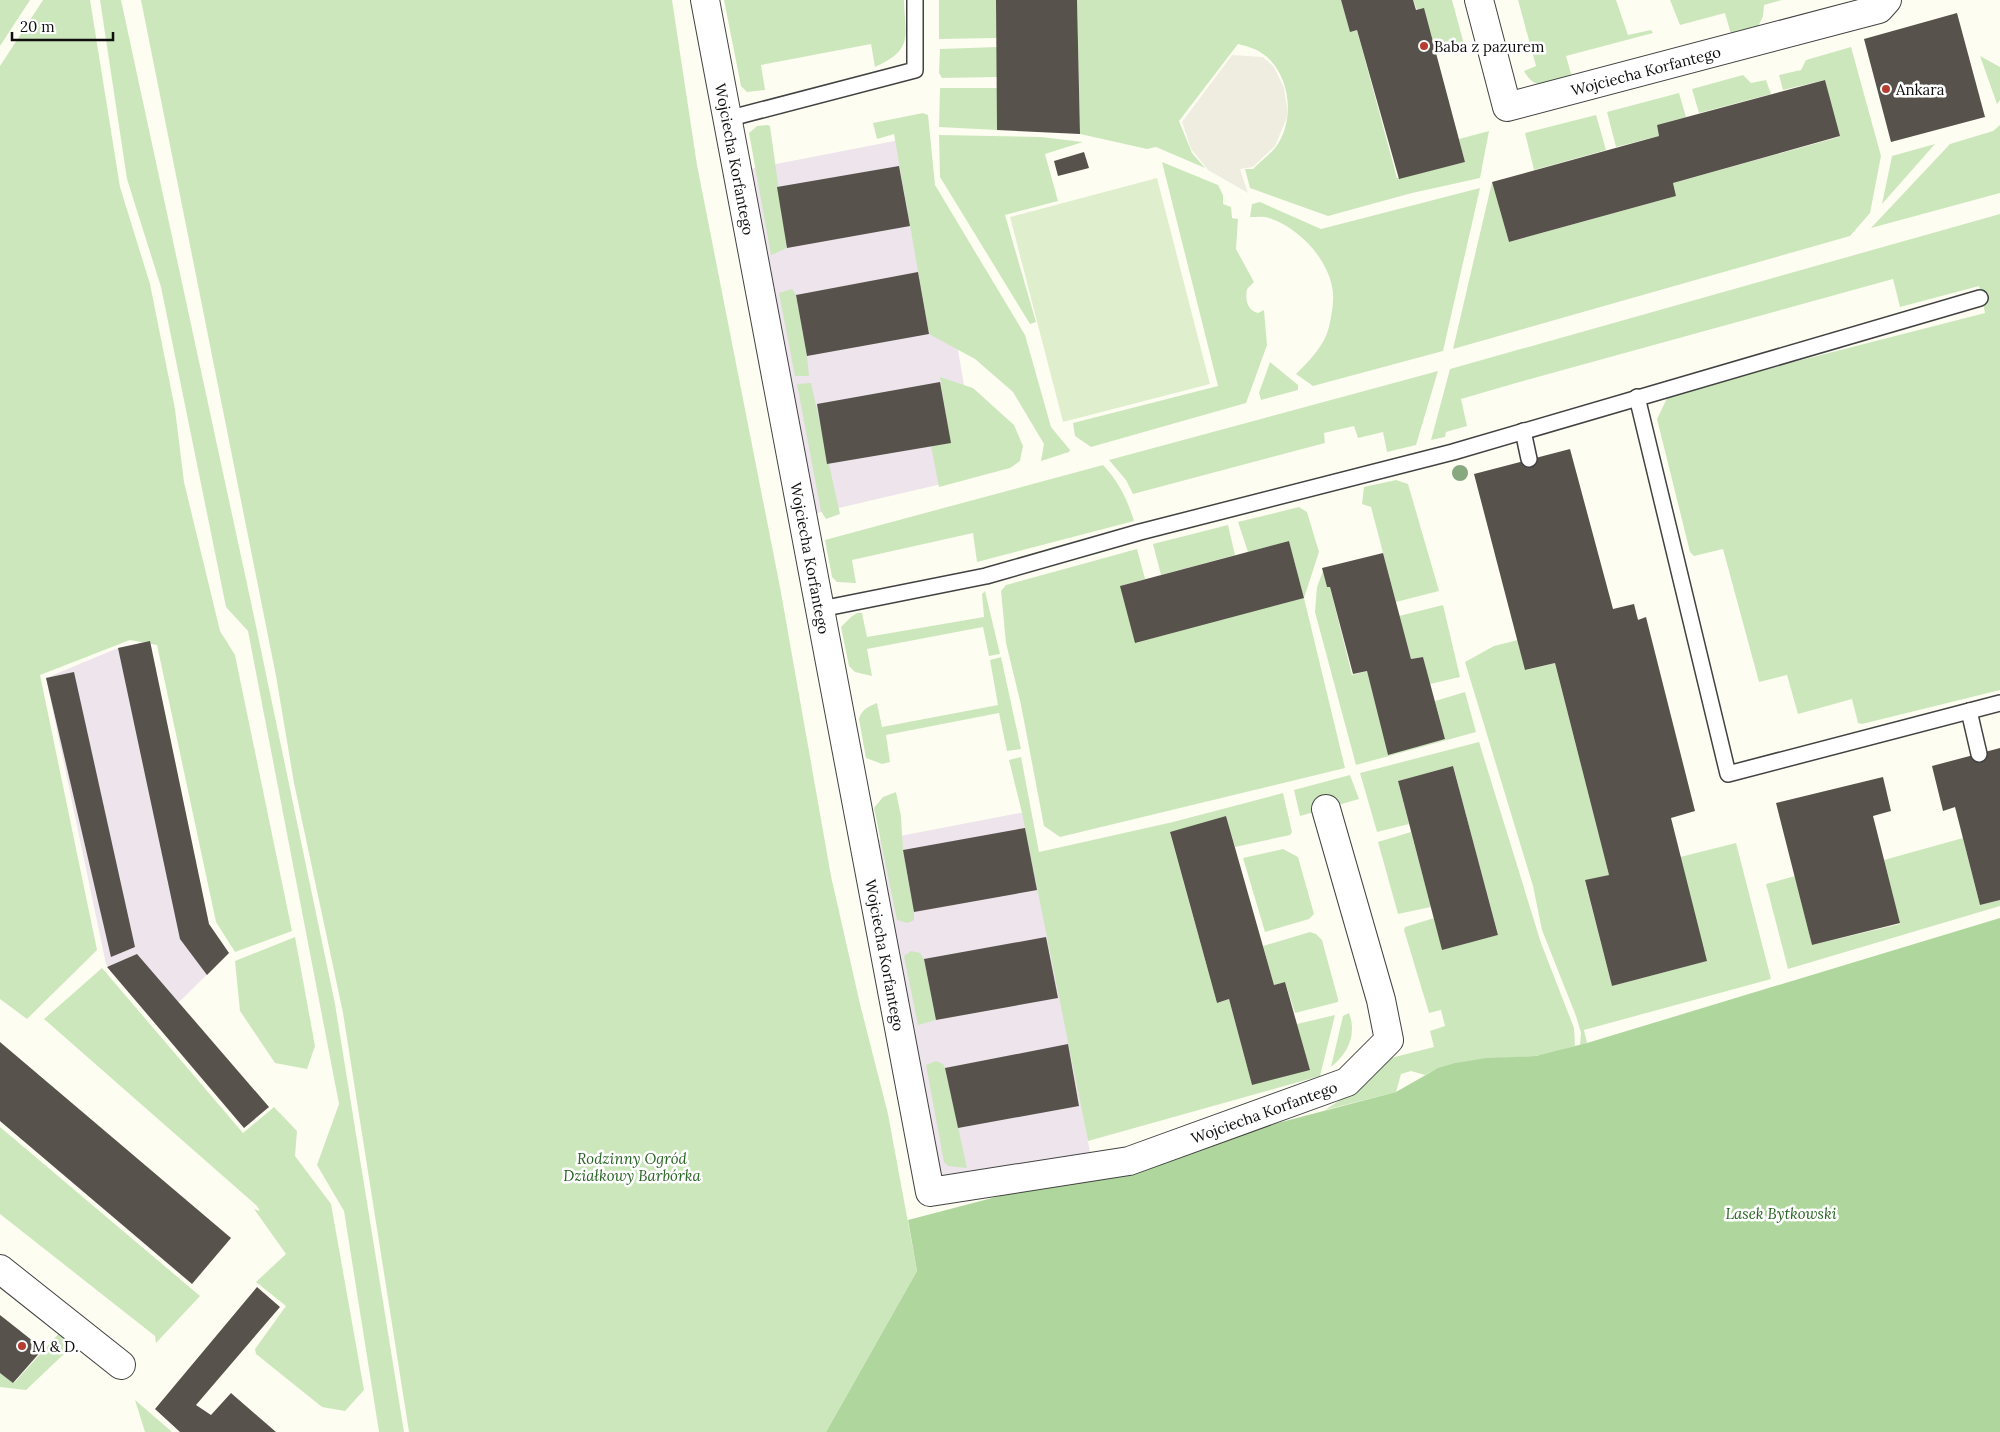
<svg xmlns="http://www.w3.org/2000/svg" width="2000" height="1432" font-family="Lora,serif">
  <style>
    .industrial { fill: #ede4ec }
    .green { fill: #cde7bd }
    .forest { fill: #afd79d }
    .pitch { fill: #dfefce }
    .plaza { fill: #efede0 }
    .building { fill: #57524c }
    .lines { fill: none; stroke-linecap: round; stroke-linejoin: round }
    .lane-casing { stroke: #424242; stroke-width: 18 }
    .street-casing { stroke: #424242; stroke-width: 30 }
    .lane { stroke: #fff; stroke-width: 15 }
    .street { stroke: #fff; stroke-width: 28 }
    .tree { fill: #88a880 }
    .poi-dot { fill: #b63d30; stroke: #fff; stroke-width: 2 }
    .labels { text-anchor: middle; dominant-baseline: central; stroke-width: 5; stroke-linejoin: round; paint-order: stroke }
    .poi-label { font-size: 15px; fill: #0f0f0f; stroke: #fff; text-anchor: start }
    .street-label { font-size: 15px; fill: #0f0f0f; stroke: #fff }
    .park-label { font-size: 15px; font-style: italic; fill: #276323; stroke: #fff }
  </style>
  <rect width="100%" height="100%" fill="#fefdf2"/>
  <g class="industrial">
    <polygon points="920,136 980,475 813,514 745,170"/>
    <polygon points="150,641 209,924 229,953 178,1003 244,1128 106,964 46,678 118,648"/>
    <polygon points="1025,812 1090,1152 937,1178 874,841"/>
  </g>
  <g class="green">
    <polygon points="0,0 30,0 0,46"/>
    <polygon points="43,0 90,0 120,187 150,284 175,409 184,482 220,631 235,655 292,931 235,952 216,922 157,645 130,640 40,675 97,950 27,1019 0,999 0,66"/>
    <polygon points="100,0 121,0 252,607 335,1004 404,1432 379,1432 344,1211 317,1165 339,1104 248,631 226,607 161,287 127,179"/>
    <polygon points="141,0 672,0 697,165 780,587 831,876 860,1004 888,1114 917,1271 826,1432 409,1432 343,1013 294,783 276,676"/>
    <path d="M724,0H904C905,37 914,49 875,67L871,44L761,65L765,90L747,92L741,86Z"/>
    <polygon points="939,0 996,0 997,38 939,39"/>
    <path d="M1077,0H1341L1350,31L1357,30L1397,178L1465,162L1459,139L1489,131L1480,178L1412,193L1328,216L1250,188L1245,169H1253C1260,162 1269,155 1275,148C1297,120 1290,70 1260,52C1254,48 1245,46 1238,44L1179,121L1192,153L1205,168L1156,147L1147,149L1080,134Z"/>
    <polygon points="1413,0 1452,0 1465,48 1436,55"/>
    <path d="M1518,0H1616L1628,35L1651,30L1653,33L1566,56L1573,81C1553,85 1535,92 1524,71L1536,66Z"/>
    <polygon points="1670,0 1782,0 1764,5 1763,16 1757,29 1732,38 1725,13 1680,25"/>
    <polygon points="997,47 997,77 942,78 939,73 940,49"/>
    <polygon points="1851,47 1881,156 1870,213 1850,236 1453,349 1492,182 1509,242 1676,196 1673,183 1839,137 1825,80 1783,90 1779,75 1801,70 1806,60"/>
    <polygon points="1980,56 2000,67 2000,100 1997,104"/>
    <polygon points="1743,75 1751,83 1766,80 1771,94 1699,113 1692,89"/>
    <polygon points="940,88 997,88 997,130 939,127"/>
    <polygon points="1679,93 1686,117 1657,125 1659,136 1616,147 1607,112"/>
    <polygon points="923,113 928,115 935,185 1025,335 1051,427 1070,450 1069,452 1041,461 1044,444 1013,392 975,359 929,334 894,134 877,139 873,123"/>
    <polygon points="1596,115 1606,150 1534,170 1525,133"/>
    <polygon points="767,125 770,126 787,248 771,255 749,133 757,126"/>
    <polygon points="2000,125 2000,193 1871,228 1950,144 1993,131"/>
    <polygon points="939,135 1041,137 1083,142 1045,154 1058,201 1005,215 1036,322 1030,324 940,177"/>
    <polygon points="1935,144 1882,204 1892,156"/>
    <path d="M1162,162L1218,185L1223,195V204L1231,207L1232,218L1238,219L1236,249L1254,282L1247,289C1245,300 1247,310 1258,313L1264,310L1267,345L1246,403L1091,447L1075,436L1073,423L1218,386Z"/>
    <path d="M1480,188L1443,351L1313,386L1296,374C1310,360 1324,346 1329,327C1331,318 1334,303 1333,293C1330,260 1299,228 1269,218C1264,216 1256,217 1250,217L1252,204L1260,202L1321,229Z"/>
    <polygon points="2000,214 2000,690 1862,724 1858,723 1852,699 1798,714 1787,675 1759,682 1723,549 1694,556 1690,552 1657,419 1669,394 1985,313 1979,286 1900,307 1893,279 1516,383 1461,399 1467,426 1446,432 1445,437 1431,440 1450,369"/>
    <polygon points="792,289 796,295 807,356 809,376 795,376 779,293"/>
    <polygon points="1270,362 1298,385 1298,390 1261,400 1259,393"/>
    <polygon points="1438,371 1416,445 1387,452 1383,432 1358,438 1354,426 1324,433 1325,443 1133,494 1126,480 1109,460"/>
    <polygon points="940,377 973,388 1014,425 1023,446 1020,461 1010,468 939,487 931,446 950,443"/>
    <polygon points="811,383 840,514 826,519 821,511 797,384"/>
    <path d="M1103,465C1119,482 1127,499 1134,521L977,562L973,533L852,560L856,583L837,582L832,577L825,540Z"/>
    <polygon points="1396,480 1408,484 1439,591 1396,602 1371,507 1362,504 1364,487"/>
    <polygon points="1299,507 1307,512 1319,552 1304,598 1345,768 1060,837 1044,826 1021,705 1006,643 1001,591 1006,585 1137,549 1145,579 1120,586 1304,598 1289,541 1248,552 1238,522"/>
    <polygon points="1228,525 1235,555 1161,575 1153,544"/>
    <polygon points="1323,571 1327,587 1330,587 1352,675 1367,671 1388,754 1445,739 1435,701 1465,692 1476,732 1356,765 1315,612 1317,587"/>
    <polygon points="985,591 1000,654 989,656 983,627 867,649 872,676 855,672 849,666 841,627 851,617 857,613 862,613 867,637 984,617 982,594"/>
    <polygon points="1443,605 1460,677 1430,684 1423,657 1411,659 1399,616"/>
    <polygon points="1518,640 1526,670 1555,663 1609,875 1585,881 1612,986 1706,961 1680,857 1736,843 1771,979 1584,1030 1587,1043 1580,1045 1581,1033 1576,1016 1542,930 1533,886 1465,662 1494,646"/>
    <path d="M1001,657L1021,749L1007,751L999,713L886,735L890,762L882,764L866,758L859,719C861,710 869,706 877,703L882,727L998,705L990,660Z"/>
    <path d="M1479,742L1541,943L1574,1028L1575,1046C1561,1050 1547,1055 1534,1056C1497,1059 1458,1057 1425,1075L1411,1071L1401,1074L1396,1092L1325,1110L1348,1095L1387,1059L1434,1047L1430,1031L1445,1026L1441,1010L1429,1013L1404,930L1405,927L1434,918L1442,949L1498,935L1453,766L1398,781L1409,824L1377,832L1360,773Z"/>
    <polygon points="1021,757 1039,852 1173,822 1283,793 1292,832 1290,835 1235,847 1226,816 1170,833 1217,1003 1229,999 1252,1085 1297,1024 1335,1015 1320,1076 1088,1141 1022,813 1009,760"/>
    <polygon points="1350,775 1359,799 1300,816 1294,790"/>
    <polygon points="896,792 901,816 903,850 914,912 914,920 908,923 897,920 874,808 883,797"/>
    <polygon points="1411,832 1431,907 1398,914 1378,842"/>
    <polygon points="1963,838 1980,905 2000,900 2000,906 1788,969 1766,884 1795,876 1812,945 1900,924 1884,860"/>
    <polygon points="1283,849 1298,857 1314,914 1309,919 1265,932 1243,858"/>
    <polygon points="1310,932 1316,934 1322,940 1338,999 1338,1002 1295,1013 1285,982 1274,985 1263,946"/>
    <polygon points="295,937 315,1046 307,1069 275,1063 240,1011 235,961"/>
    <polygon points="911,951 920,953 924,959 936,1020 918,1025 904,956"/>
    <polygon points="102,968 243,1133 274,1107 297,1131 295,1156 331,1204 364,1390 345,1411 322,1407 256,1354 255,1349 286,1306 256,1282 286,1254 254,1209 260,1211 257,1206 44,1019"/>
    <path d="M1349,1013C1357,1035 1348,1053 1331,1067L1343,1016Z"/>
    <polygon points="936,1061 943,1064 945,1068 967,1168 948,1166 944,1162 926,1065"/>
    <polygon points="0,1127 200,1296 156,1343 155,1336 0,1214"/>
    <polygon points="62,1330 66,1338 65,1353 26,1390 0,1387 0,1373 14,1383"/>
    <polygon points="135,1400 172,1432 145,1432"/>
  </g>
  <polygon class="forest" points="2000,918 2000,1432 826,1432 917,1271 908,1220 1396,1092 1438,1068 1455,1063 1486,1058 1536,1056 1587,1043"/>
  <polygon class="pitch" points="1157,178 1210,384 1063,422 1010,217"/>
  <polygon class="plaza" points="1232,55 1263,57 1274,67 1284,88 1288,115 1275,146 1253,167 1240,169 1248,193 1208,170 1191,149 1182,122"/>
  <g class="building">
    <polygon points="996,0 1077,0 1080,134 997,130"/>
    <polygon points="1341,0 1413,0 1416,10 1424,8 1465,162 1399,179 1357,30 1350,32"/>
    <polygon points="1957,13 1985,117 1891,142 1864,39"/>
    <polygon points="1825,80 1840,136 1673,183 1676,196 1509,242 1492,182 1659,136 1657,125"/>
    <polygon points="1084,152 1089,168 1058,176 1054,161"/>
    <polygon points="899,166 910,226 787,248 777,187"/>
    <polygon points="918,272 929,334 807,356 796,295"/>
    <polygon points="940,382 951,443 827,464 817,404"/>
    <polygon points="1570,449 1613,609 1634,604 1638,620 1646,617 1695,811 1671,818 1707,961 1612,986 1585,880 1609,875 1555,663 1525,670 1474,474"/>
    <polygon points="1289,541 1304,598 1135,643 1120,586"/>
    <polygon points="1383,553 1411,659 1423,657 1445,739 1388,755 1367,671 1353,674 1330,587 1327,587 1322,568"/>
    <polygon points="150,641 209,924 229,953 207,975 180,939 118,648"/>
    <polygon points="74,672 135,947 111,957 46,678"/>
    <polygon points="2000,748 2000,900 1980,905 1955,807 1943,811 1932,766"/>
    <polygon points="1453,766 1498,935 1442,950 1398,781"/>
    <polygon points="1883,777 1891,811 1873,816 1900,923 1812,945 1776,803"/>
    <polygon points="1226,816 1274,985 1285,982 1310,1070 1252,1085 1229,999 1217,1003 1170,832"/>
    <polygon points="1025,828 1037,890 914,912 903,850"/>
    <polygon points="1046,937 1058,998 936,1020 924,959"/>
    <polygon points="137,954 269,1107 244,1128 107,967"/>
    <polygon points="0,1042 231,1238 192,1284 0,1121"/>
    <polygon points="1068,1044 1079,1106 958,1128 945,1068"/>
    <polygon points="257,1287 280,1307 196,1405 211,1415 231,1393 276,1432 180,1432 155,1409"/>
    <polygon points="0,1315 43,1349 13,1383 0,1373"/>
  </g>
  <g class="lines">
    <defs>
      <g id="lane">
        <polyline points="727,119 915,70 915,0"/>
        <polyline points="1637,397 1728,774 2000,703"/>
        <polyline points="1523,431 1529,459"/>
        <polyline points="821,609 986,576 1140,532 1453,452 1980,298"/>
        <polyline points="1969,711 1979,754"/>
      </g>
      <g id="street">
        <path id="s1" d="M705,0L930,1192L1129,1161L1347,1082L1389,1040L1381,1000L1326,809"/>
        <path id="s2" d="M1479,0L1507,107L1879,9L1887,0"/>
        <polyline points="0,1269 121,1365"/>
      </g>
    </defs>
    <use href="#lane" class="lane-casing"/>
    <use href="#street" class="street-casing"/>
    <use href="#lane" class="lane"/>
    <use href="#street" class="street"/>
  </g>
  <circle class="tree" cx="1460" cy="473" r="8"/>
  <g class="poi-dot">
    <circle cx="1424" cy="46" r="5"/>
    <circle cx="1886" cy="89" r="5"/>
    <circle cx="22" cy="1346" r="5"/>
  </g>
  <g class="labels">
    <g class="poi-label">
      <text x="1434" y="46">Baba z pazurem</text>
      <text x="1896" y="89">Ankara</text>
      <text x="32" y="1346">M &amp; D.</text>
    </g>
    <g class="street-label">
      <text stroke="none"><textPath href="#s2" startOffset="254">Wojciecha Korfantego</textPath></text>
      <text stroke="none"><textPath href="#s1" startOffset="162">Wojciecha Korfantego</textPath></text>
      <text stroke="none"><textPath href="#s1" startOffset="568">Wojciecha Korfantego</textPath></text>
      <text stroke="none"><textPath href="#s1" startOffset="972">Wojciecha Korfantego</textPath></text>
      <text stroke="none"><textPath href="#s1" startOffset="1558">Wojciecha Korfantego</textPath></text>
    </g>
    <g class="park-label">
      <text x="632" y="1158">Rodzinny Ogród<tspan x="632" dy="17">Działkowy Barbórka</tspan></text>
      <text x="1781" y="1213">Lasek Bytkowski</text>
    </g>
  </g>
  <path d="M12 32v8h101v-8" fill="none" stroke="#0f0f0f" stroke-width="2.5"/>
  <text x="20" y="32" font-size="15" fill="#0f0f0f" stroke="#ffffff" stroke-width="4" paint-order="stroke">20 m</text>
</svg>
